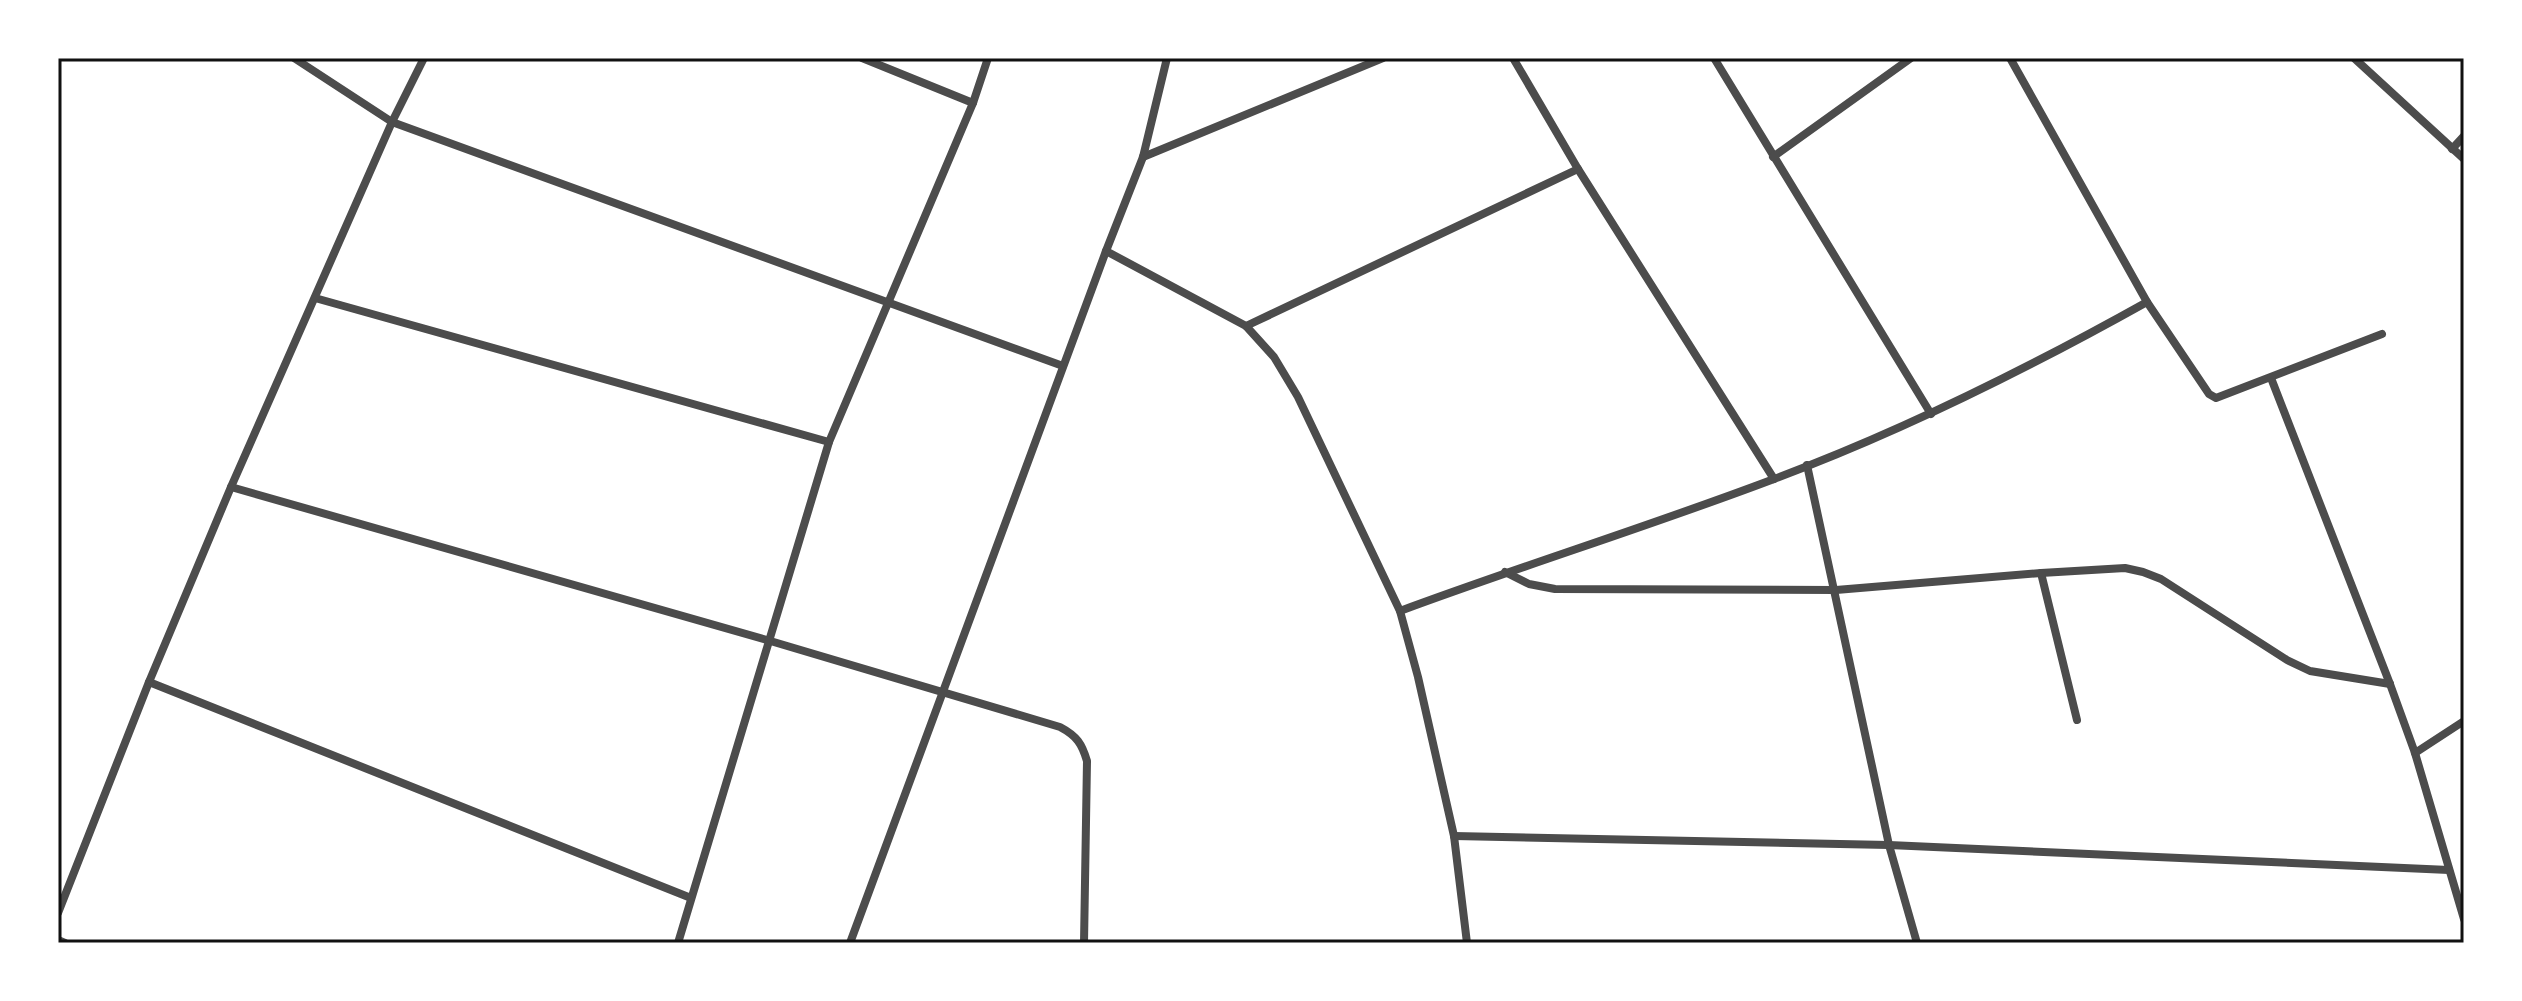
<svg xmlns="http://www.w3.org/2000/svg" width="2522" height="1001" font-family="'Source Serif 4',serif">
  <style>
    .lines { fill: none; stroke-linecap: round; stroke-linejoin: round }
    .minor { stroke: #4c4c4c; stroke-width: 8 }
    .neatline { fill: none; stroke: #111; stroke-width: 3 }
  </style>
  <rect width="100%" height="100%" fill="#fff"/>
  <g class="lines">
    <g class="minor">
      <polyline points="294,58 392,122 1063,366"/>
      <polyline points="862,58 973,103"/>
      <polyline points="1513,58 1578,169 1774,479"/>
      <polyline points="1714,58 1931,414"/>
      <polyline points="2010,58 2147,302 2209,394 2216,398 2382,334"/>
      <polyline points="2354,58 2464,159"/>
      <polyline points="2452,149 2464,136"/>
      <polyline points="1143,157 1383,58"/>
      <polyline points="1773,157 1911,58"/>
      <polyline points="1106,251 1246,326 1274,357 1298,397 1400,611 1418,677 1454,836 1467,943"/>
      <polyline points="315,298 829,442"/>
      <polyline points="1246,326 1578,169"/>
      <polyline points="2271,378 2390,684 2415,753 2464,919"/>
      <polyline points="1807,465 1889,845 1917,943"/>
      <path d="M231,487L767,640L1060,727C1077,736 1082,744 1087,761L1084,943"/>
      <polyline points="1505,572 1529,584 1555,589 1836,590 2041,573 2125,568 2143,572 2161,579 2287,660 2310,671 2390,684"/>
      <polyline points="2041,573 2077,720"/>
      <path d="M1400,611C1524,565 1650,526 1774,479C1903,431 2027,369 2147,302"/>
      <polyline points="149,682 691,898"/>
      <polyline points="2415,753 2464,721"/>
      <polyline points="1454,836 1889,845 2449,870"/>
      <polyline points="58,913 149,682 231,487 392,122 424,58"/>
      <polyline points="58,940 65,943"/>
      <polyline points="678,943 829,442 973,103 988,58"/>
      <polyline points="850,943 1106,251 1143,157 1167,58"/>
    </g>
  </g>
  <rect width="2522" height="1001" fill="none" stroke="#ffffff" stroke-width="120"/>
  <rect x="60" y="60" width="2402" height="881" class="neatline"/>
</svg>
